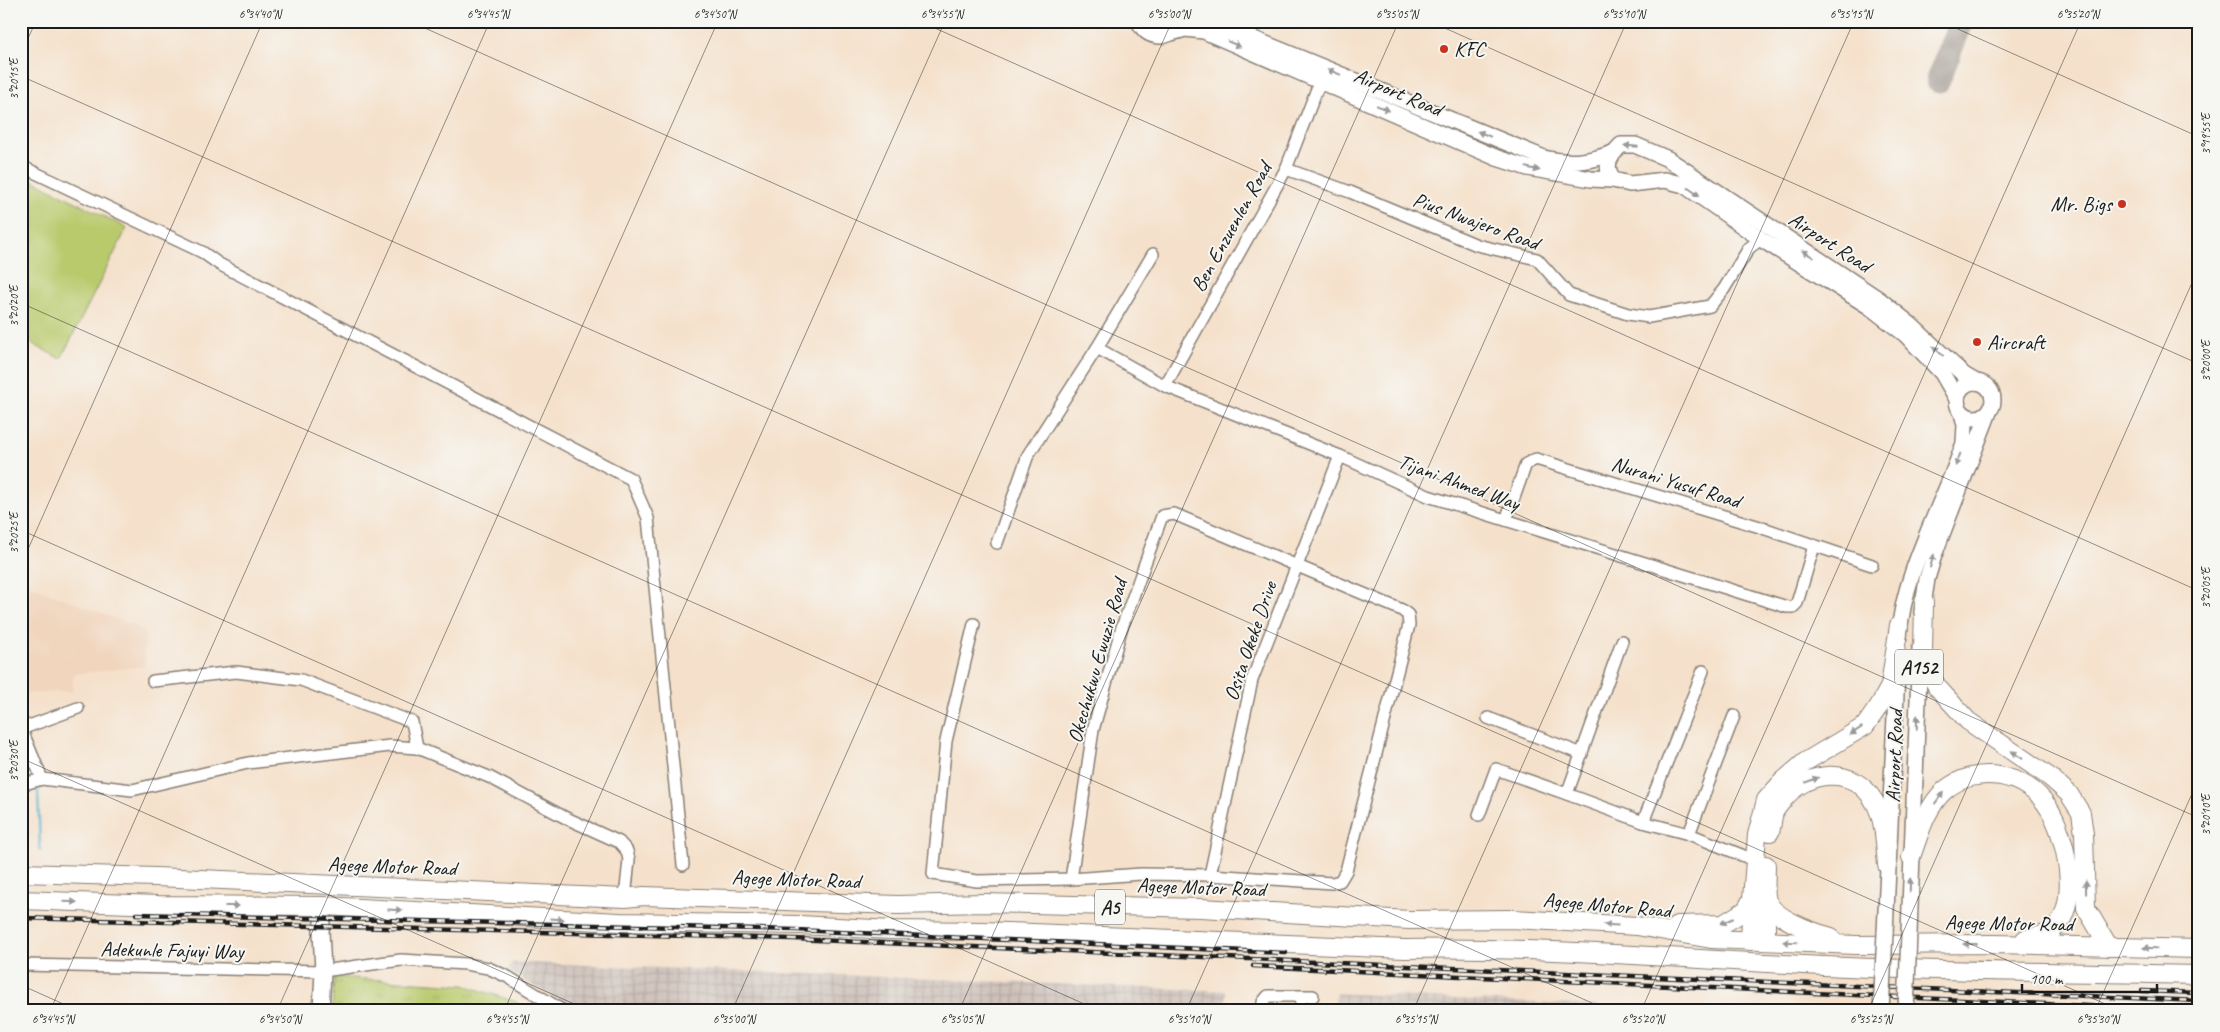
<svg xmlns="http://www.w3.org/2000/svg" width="2220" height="1032" font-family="Caveat,sans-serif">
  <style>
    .built { fill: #f1d5bd }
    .industrial { fill: url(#industrial-grid) }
    .grass { fill: url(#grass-tufts); stroke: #6a7344 }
    .garden { fill: #b9ca6d; stroke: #6a7344 }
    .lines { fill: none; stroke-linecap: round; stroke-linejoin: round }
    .stream { stroke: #4faece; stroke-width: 2.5 }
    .taxiway { stroke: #887e74; stroke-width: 24 }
    .minor-casing { stroke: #887e74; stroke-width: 14 }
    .major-casing { stroke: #887e74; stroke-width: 18 }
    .highway-casing { stroke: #887e74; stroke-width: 20 }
    .minor { stroke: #fff; stroke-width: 11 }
    .major { stroke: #fff; stroke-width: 15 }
    .highway { stroke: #fff; stroke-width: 18 }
    .rail-casing { stroke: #1c1c1c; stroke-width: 4.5 }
    .rail { stroke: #f6f6f2; stroke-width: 2.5; stroke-dasharray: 8; stroke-linecap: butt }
    .major-bridge-casing { stroke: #887e74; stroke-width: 18; stroke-linecap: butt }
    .major-bridge { stroke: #fff; stroke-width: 15 }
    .oneway { fill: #999 }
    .ticks { fill: none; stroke: #1c1c1c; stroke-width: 1; stroke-opacity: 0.45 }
    .poi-dot { fill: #c8321e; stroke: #f6f6f2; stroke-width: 2 }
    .labels { text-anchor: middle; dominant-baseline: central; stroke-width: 4; stroke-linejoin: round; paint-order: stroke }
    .shield { fill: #f6f6f2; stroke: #5d5d5c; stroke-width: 1 }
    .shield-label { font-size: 20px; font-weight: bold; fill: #1c1c1c }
    .poi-label { font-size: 21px; fill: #1c1c1c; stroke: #f6f6f2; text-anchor: start }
    .street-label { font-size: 21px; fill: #1c1c1c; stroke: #f6f6f2 }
    .neatline { fill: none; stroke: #1c1c1c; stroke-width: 2 }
    .ticks-label { font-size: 12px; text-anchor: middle; fill: #1c1c1c }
  </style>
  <defs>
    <pattern id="industrial-grid" width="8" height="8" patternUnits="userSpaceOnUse" patternTransform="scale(1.25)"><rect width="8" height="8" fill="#cec1ba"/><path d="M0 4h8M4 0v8" fill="none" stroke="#b0a59f"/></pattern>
    <pattern id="grass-tufts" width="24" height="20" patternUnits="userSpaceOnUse" patternTransform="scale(1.25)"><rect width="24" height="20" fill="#b9ca6d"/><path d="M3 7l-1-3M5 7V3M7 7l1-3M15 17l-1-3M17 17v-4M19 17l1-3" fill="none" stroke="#9ead5e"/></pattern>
  </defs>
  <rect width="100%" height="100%" fill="#f6f6f2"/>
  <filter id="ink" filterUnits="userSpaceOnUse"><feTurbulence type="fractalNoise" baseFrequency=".02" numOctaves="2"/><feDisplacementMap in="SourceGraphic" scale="10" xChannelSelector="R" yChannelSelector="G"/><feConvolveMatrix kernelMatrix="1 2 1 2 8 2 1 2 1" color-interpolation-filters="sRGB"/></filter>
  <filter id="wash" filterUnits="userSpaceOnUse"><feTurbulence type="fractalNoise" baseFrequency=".0096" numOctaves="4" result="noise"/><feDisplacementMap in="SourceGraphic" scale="20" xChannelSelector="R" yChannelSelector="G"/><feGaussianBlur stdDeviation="1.12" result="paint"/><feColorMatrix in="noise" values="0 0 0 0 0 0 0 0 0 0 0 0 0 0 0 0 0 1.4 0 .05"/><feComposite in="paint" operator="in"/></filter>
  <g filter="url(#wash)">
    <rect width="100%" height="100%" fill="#f5e1cb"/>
    <polygon class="built" points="21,582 145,630 145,666 73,674 73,691 21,694"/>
    <g class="industrial">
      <polygon points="512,962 1226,991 1224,1011 567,1011 555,999 508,971"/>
      <polygon points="1336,993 1553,1004 1749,1011 1335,1011"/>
    </g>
    <polygon class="grass" points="334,977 464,985 516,1002 529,1011 332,1011"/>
    <polygon class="garden" points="21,174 127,228 61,359 21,338"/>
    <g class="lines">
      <polyline class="stream" points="38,790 40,850"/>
      <polyline class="taxiway" points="1938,81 1962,21"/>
    </g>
  </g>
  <g filter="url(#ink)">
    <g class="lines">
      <defs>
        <g id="minor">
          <polyline points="21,166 202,252 219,264 631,479 648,518 683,865"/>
          <polyline points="1286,169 1350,192 1477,245 1537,259 1569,295 1628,314 1649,317 1710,306 1724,289 1749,248 1761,239"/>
          <polyline points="1097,348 1165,386 1340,456 1428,496 1787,607 1793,607 1797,603 1814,546"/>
          <polyline points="1165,386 1286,169 1320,81"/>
          <polyline points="1506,520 1526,464 1536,459 1760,527 1872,565"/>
          <polyline points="997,543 1028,455 1097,348 1153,254"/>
          <polyline points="974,624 946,741 933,874 977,881 1071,879 1141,874 1210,875 1332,883 1340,881 1346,871 1409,625 1408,615 1402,610 1174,514 1162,516 1121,630 1093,730 1071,879"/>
          <polyline points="1622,641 1567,794 1643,822 1689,834 1754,860"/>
          <polyline points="153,681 236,672 301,680 412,722 417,748"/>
          <polyline points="1488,718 1582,754"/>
          <polyline points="21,728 42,779"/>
          <polyline points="21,729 78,708"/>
          <polyline points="21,785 42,779 132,790 248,763 390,746 417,748 489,777 566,818 619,842 627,851 629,860 625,898"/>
          <polyline points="1479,815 1496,769 1567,794"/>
          <polyline points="1643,822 1703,671"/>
          <polyline points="1689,834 1734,716"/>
          <polyline points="1210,875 1252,680 1340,456"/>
          <polyline points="21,965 323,971 401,960 466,964 488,968 508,977 563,1011"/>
          <polyline points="1262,1011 1263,1002 1268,996 1313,996"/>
          <polyline points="1301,1011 1301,997"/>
        </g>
        <g id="major">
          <path d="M1139,21C1146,38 1165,41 1177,27"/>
          <path d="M1210,21L1544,158C1570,164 1589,162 1613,153"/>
          <polyline points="1171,33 1185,29 1204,31 1497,158 1528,168 1591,179 1613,180 1630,184 1665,180 1684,185 1761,239 1870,307 1906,335 1942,373 1957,399"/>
          <path d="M1613,180C1603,166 1610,156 1621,145H1635L1668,159L1880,300L1911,325L1964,375L1976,382"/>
          <circle cx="1975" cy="400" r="18"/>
          <polyline points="1922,612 1927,579 1934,555 1989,412"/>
          <path d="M1899,637C1902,574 1944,503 1964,443L1965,425L1962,413"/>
          <polyline points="1885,933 1897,673"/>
          <polyline points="1909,933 1920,648"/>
          <polyline points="321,1011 323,971 321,931 324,906"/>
        </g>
        <g id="highway">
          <polyline points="1924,602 1923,652 1930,674 1938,688 1968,721 2051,778 2069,794 2081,813 2084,834 2086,908 2109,947"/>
          <path d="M1770,832C1772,826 1772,818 1774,813C1776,808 1780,804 1783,800C1807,770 1853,765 1874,801C1885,819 1885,845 1887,865"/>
          <path d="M1911,857C1919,835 1926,807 1945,790C1976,764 2026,773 2048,807C2066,834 2081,904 2054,929C2046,936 2034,937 2025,939"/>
          <path d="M1766,865C1766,875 1765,886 1766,897C1770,918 1813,932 1831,937"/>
          <polyline points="21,873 156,877 625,898 644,896 897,905 985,903 1201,908 1409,920 1512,919 1637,926 1711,939 1856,945 1994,944 2199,949"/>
          <path d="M21,900L158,905L324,906L619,922L800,925L892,930L984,931L1405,949C1553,946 1700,961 1847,967C1964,972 2082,972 2199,975"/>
          <polyline points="1677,925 1723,924 1746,910 1752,899 1757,835 1766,800 1783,781 1805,762 1865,726 1879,706 1890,686 1899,625"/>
          <polyline points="1750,941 1752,899"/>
          <polyline points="1766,941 1766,898"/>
        </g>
      </defs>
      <use href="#minor" class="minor-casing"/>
      <use href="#major" class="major-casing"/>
      <use href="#highway" class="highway-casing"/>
      <use href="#minor" class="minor"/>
      <use href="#major" class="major"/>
      <use href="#highway" class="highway"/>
      <defs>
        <g id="rail">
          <polyline points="136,914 796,930 1286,953"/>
          <polyline points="21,918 794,939 2199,1001"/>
          <polyline points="1253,966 2190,1011"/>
          <polyline points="2142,991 2199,993"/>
        </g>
      </defs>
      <use href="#rail" class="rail-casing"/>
      <use href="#rail" class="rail"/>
      <defs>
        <g id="major-bridge">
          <polyline points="1881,1011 1885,933"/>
          <polyline points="1906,1011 1909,933"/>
        </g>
      </defs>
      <use href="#major-bridge" class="major-bridge-casing"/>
      <use href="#major-bridge" class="major-bridge"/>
    </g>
    <defs><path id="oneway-solid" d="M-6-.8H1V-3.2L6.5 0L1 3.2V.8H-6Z" transform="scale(1.25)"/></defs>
    <g class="oneway">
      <use href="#oneway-solid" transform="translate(1234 44) rotate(23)"/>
      <use href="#oneway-solid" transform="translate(1334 72) rotate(-158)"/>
      <use href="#oneway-solid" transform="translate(1383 108) rotate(23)"/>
      <use href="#oneway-solid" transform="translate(1484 134) rotate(-158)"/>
      <use href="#oneway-solid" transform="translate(1631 146) rotate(-175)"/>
      <use href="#oneway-solid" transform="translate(1533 169) rotate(13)"/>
      <use href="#oneway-solid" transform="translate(1694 192) rotate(35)"/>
      <use href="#oneway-solid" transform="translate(1808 254) rotate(-148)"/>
      <use href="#oneway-solid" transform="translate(1938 351) rotate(-137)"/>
      <use href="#oneway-solid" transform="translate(1958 460) rotate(110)"/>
      <use href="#oneway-solid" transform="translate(1932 561) rotate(-73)"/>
      <use href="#oneway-solid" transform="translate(1917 722) rotate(-88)"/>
      <use href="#oneway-solid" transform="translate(1856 731) rotate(147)"/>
      <use href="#oneway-solid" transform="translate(2017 755) rotate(-145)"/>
      <use href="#oneway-solid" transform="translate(1812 780) rotate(-21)"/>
      <use href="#oneway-solid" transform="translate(1939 798) rotate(-54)"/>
      <use href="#oneway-solid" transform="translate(1910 885) rotate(-88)"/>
      <use href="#oneway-solid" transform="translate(2086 887) rotate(-91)"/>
      <use href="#oneway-solid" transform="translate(70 902) rotate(2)"/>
      <use href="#oneway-solid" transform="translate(232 906)"/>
      <use href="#oneway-solid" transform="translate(395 910) rotate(3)"/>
      <use href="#oneway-solid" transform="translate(557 919) rotate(3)"/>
      <use href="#oneway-solid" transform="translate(1727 921) rotate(157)"/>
      <use href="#oneway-solid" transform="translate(1611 925) rotate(-177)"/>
      <use href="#oneway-solid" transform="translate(1790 942) rotate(-178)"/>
      <use href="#oneway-solid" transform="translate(1970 944) rotate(180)"/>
      <use href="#oneway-solid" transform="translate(2150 948) rotate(-179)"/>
    </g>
  </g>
  <path class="ticks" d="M409,21L2199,818M919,21L2199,591M1429,21L2199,364M1940,21L2199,137M21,54L36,21M21,76L2121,1011M21,303L1610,1011M21,530L1100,1011M21,565L263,21M21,758L590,1011M21,985L79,1011M50,1011L490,21M277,1011L718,21M504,1011L945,21M732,1011L1172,21M959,1011L1399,21M1186,1011L1627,21M1413,1011L1854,21M1641,1011L2081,21M1868,1011L2199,267M2095,1011L2199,778"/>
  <g class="poi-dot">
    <circle cx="1444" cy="49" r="5"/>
    <circle cx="2122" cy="204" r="5"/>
    <circle cx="1977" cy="342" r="5"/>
  </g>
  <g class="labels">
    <g class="shield">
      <rect x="1895" y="649.5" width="48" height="35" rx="4"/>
      <rect x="1095" y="889.5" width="30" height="35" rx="4"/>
    </g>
    <g class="shield-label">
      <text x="1919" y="667">A152</text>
      <text x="1110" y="907">A5</text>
    </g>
    <g class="poi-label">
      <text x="1454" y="49">KFC</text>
      <text x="2112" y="204" text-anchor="end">Mr. Bigs</text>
      <text x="1987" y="342">Aircraft</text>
    </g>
    <g class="street-label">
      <text transform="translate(1398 92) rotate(23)">Airport Road</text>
      <text transform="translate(1476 221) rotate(20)">Pius Nwajero Road</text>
      <text transform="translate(1231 227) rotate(-61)">Ben Enzuenlen Road</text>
      <text transform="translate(1830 242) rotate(33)">Airport Road</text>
      <text transform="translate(1459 482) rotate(20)">Tijani Ahmed Way</text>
      <text transform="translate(1676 482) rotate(17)">Nurani Yusuf Road</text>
      <text transform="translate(1250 641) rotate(-71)">Osita Okeke Drive</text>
      <text transform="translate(1097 661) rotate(-74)">Okechukwu Ewuzie Road</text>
      <text transform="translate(1894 756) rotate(-88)">Airport Road</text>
      <text transform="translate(392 866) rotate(2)">Agege Motor Road</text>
      <text transform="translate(796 879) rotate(2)">Agege Motor Road</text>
      <text transform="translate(1201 887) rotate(2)">Agege Motor Road</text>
      <text transform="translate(1607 905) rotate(5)">Agege Motor Road</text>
      <text transform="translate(2009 923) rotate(1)">Agege Motor Road</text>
      <text transform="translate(172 950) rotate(1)">Adekunle Fajuyi Way</text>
    </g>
  </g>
  <rect width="2220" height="1032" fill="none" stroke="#f6f6f2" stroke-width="55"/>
  <path d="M2022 984v8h135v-8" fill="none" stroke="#1c1c1c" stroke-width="2.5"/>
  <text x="2030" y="984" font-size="15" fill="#1c1c1c" stroke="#f6f6f2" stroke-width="4" paint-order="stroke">100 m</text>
  <rect x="28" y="28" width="2164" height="976" class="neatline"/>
  <g class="ticks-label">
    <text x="260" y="18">6°34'40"N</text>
    <text x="488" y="18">6°34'45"N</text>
    <text x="715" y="18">6°34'50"N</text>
    <text x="942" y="18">6°34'55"N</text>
    <text x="1169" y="18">6°35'00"N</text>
    <text x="1397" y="18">6°35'05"N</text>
    <text x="1624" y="18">6°35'10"N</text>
    <text x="1851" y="18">6°35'15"N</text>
    <text x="2078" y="18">6°35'20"N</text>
    <text transform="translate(14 79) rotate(-90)" y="4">3°20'15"E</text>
    <text transform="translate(2206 134) rotate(-90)" y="4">3°19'55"E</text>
    <text transform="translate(14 306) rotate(-90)" y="4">3°20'20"E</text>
    <text transform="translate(2206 361) rotate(-90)" y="4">3°20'00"E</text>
    <text transform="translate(14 533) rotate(-90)" y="4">3°20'25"E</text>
    <text transform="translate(2206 588) rotate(-90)" y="4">3°20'05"E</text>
    <text transform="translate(14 761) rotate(-90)" y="4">3°20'30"E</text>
    <text transform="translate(2206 815) rotate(-90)" y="4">3°20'10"E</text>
    <text x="53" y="1023">6°34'45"N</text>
    <text x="280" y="1023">6°34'50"N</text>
    <text x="507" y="1023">6°34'55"N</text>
    <text x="734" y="1023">6°35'00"N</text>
    <text x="962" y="1023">6°35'05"N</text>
    <text x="1189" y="1023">6°35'10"N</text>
    <text x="1416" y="1023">6°35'15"N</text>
    <text x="1643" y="1023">6°35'20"N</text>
    <text x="1871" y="1023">6°35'25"N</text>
    <text x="2098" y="1023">6°35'30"N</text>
  </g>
</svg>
